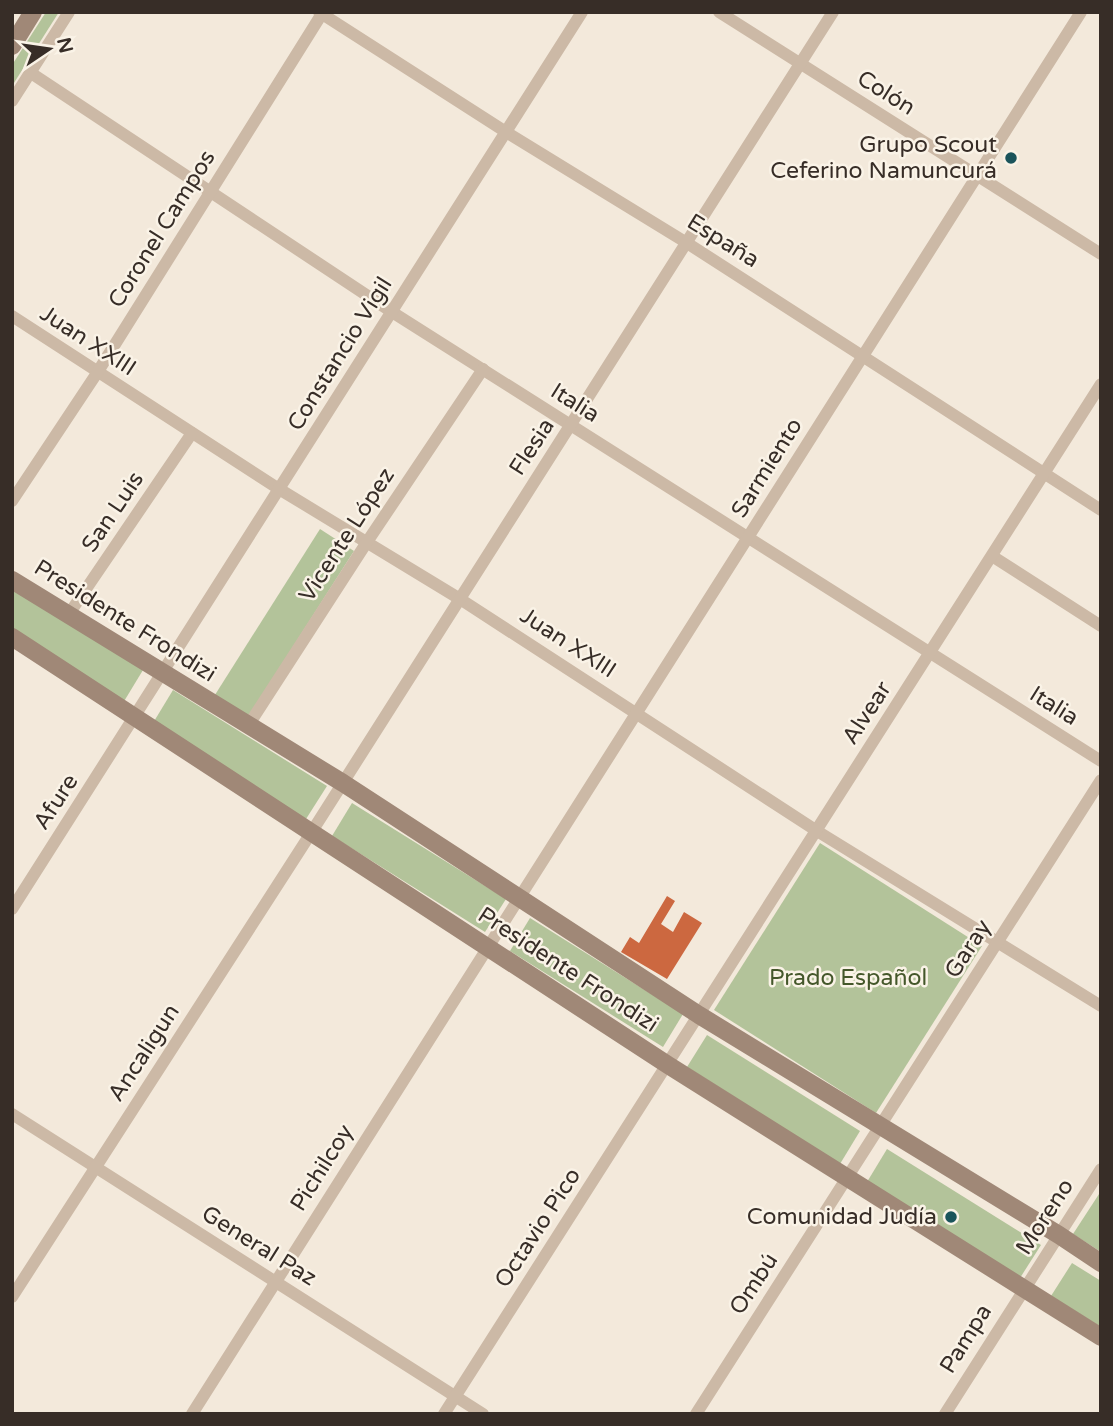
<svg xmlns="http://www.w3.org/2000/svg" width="1113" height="1426" font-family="'Varela Round',sans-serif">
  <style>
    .green { fill: #b3c39a }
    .building { fill: #cc6840 }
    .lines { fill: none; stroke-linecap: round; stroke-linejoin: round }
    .street { stroke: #ccb9a6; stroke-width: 12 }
    .secondary { stroke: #a08877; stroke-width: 18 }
    .poi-dot { fill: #1b545b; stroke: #faf3e7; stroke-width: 2.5 }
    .labels { text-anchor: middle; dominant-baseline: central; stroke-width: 5; stroke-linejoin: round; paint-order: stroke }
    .street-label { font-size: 23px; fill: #372d27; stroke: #faf3e7 }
    .poi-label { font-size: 23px; fill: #372d27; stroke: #faf3e7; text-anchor: end }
    .park-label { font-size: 23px; fill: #44572a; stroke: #faf3e7 }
  </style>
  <rect width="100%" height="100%" fill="#f3e9db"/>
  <g class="green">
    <polygon points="46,12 59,12 12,86 12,65"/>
    <polygon points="320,529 354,551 247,719 213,698"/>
    <polygon points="12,588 143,670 123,703 12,633"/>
    <polygon points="173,690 327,786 306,819 153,723"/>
    <polygon points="352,803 506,899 485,932 332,836"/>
    <polygon points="820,843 982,946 876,1113 714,1010"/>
    <polygon points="530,918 683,1014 663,1047 510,951"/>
    <polygon points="707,1035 860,1131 840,1164 687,1067"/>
    <polygon points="887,1149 1041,1245 1020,1278 867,1182"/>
    <polygon points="1101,1191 1101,1252 1073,1234"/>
    <polygon points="1072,1263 1101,1281 1101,1327 1051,1296"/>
  </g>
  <polygon class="building" points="667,896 675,901 661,924 673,932 684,912 702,923 667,979 621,952 630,937 639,943"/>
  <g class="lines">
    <g class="street">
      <polyline points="319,12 506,132 687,243 1101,510"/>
      <polyline points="719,12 1101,254"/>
      <polyline points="31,73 392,312 1101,761"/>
      <polyline points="12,101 69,12"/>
      <polyline points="12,316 279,489 460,599 817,831 1101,1006"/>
      <polyline points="12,501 97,373 323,12"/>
      <polyline points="992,556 1101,626"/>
      <polyline points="69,614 192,433"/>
      <polyline points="248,726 367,542 483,369"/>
      <polyline points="12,909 582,12"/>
      <polyline points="12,1114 483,1414"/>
      <polyline points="12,1297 311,833 833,12"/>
      <polyline points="192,1414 1081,12"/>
      <polyline points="444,1414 1101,384"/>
      <polyline points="696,1414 1101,780"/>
      <polyline points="945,1414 1101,1169"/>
    </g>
    <g class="secondary">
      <polyline points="12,46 33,12"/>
      <polyline points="12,580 343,783 699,1015 1059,1235 1101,1263"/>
      <polyline points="12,637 668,1065 1101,1337"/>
    </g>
  </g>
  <g class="poi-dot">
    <circle cx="1011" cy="158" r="7"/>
    <circle cx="951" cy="1217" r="7"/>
  </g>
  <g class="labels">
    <g class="street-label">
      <text transform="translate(886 93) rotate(32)">Colón</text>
      <text transform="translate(162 229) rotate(-58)">Coronel Campos</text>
      <text transform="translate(723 241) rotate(32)">España</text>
      <text transform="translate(88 341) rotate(33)">Juan XXIII</text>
      <text transform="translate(340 354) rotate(-58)">Constancio Vigil</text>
      <text transform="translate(575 403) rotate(32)">Italia</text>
      <text transform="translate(532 447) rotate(-57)">Flesia</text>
      <text transform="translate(767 468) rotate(-58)">Sarmiento</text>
      <text transform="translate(113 512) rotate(-56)">San Luis</text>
      <text transform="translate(347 535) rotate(-57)">Vicente López</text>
      <text transform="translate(125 621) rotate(32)">Presidente Frondizi</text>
      <text transform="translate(568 643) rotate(33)">Juan XXIII</text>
      <text transform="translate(1054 706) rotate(32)">Italia</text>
      <text transform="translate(867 713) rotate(-57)">Alvear</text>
      <text transform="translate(56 802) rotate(-57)">Afure</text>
      <text transform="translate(968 949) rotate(-57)">Garay</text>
      <text transform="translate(568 970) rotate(33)">Presidente Frondizi</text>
      <text transform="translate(144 1053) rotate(-57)">Ancaligun</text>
      <text transform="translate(322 1168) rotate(-58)">Pichilcoy</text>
      <text transform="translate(1045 1217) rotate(-57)">Moreno</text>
      <text transform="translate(538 1228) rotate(-57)">Octavio Pico</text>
      <text transform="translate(259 1246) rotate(32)">General Paz</text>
      <text transform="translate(754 1284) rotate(-57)">Ombú</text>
      <text transform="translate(966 1339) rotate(-58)">Pampa</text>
    </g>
    <g class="poi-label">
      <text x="997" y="145">Grupo Scout<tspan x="997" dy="26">Ceferino Namuncurá</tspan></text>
      <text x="937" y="1217">Comunidad Judía</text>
    </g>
    <g class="park-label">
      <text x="848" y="978">Prado Español</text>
    </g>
  </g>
  <rect width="1113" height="1426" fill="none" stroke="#372d27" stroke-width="28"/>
  <g transform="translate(49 49) rotate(77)" stroke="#faf3e7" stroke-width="5" paint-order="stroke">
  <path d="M0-5L12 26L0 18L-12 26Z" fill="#372d27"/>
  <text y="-10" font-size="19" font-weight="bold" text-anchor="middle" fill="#372d27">N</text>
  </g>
</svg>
